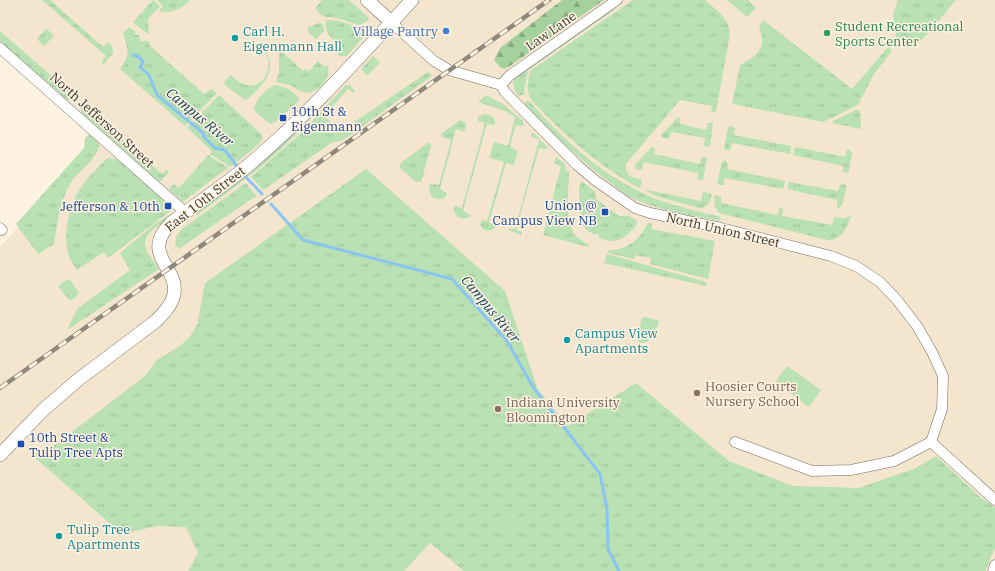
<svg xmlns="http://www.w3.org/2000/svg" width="995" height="571" font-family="'IBM Plex Serif',serif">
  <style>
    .built { fill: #f4e5ce }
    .grass { fill: url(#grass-tufts) }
    .forest { fill: url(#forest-firs) }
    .park { fill: #bae1b3 }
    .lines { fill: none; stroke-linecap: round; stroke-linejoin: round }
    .stream { stroke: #8ac5f1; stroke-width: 3 }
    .minor-casing { stroke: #736a5b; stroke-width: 11 }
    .tertiary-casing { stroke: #736a5b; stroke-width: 14 }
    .minor { stroke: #fff; stroke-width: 10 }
    .tertiary { stroke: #fff; stroke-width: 13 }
    .rail-casing { stroke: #8f887c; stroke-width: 4.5 }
    .rail { stroke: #fef3e1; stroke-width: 3; stroke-dasharray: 9; stroke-linecap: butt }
    .shop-dot { fill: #3f7fe0; stroke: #fef3e1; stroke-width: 1.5 }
    .leisure-dot { fill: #2e9e5b; stroke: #fef3e1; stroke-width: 1.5 }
    .culture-dot { fill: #0f9aa8; stroke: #fef3e1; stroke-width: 1.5 }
    .transit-dot { fill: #1a4fb4; stroke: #fef3e1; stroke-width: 1.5 }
    .education-dot { fill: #8d6e63; stroke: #fef3e1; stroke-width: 1.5 }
    .labels { text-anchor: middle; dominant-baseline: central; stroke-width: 3; stroke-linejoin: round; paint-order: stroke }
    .leisure-label { font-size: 13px; fill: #27864d; stroke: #fef3e1; text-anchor: start }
    .culture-label { font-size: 13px; fill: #0d838f; stroke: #fef3e1; text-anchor: start }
    .shop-label { font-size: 13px; fill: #366cbe; stroke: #fef3e1; text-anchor: end }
    .street-label { font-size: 13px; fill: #38342d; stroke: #fef3e1 }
    .transit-label { font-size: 13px; fill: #164399; stroke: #fef3e1; text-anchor: start }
    .education-label { font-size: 13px; fill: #785e54; stroke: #fef3e1; text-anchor: start }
    .water-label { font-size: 14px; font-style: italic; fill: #174461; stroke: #fef3e1 }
  </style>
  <defs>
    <pattern id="grass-tufts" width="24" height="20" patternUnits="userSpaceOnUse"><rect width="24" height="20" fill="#bae1b3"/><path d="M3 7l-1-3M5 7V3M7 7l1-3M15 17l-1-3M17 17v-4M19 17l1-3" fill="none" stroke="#a1c29a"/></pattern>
    <pattern id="forest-firs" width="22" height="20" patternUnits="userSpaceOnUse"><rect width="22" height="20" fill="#a5d19d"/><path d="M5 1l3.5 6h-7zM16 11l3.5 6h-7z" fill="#87aa80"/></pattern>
  </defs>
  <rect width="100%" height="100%" fill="#fef3e1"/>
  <polygon class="built" points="0,0 995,0 995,571 0,571 0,247 102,133 0,43"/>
  <g class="grass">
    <path d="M42,0H50L103,47L108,42C112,45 113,48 113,53L105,63L103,64L102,61L106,56Z"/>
    <polygon points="153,0 160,6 148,19 149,35 133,22"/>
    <path d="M157,0H190C182,9 171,14 159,11L163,6Z"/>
    <polygon points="322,0 349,0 367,16 369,20 359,25 333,17 326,17 321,15 315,8"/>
    <path d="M633,0H705C716,10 729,18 730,34L716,112H711L712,106L680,100L626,164V169L629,176L642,180L640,188C599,167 565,135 533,102C525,92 528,83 530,71Z"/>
    <polygon points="727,0 748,0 756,8 747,17"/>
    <path d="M897,0H956C947,10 922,44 911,47C906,48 898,44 896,39C895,35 896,31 896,27C895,23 893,19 893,14C895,8 897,7 897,0Z"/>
    <path d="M613,9L614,10L528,70L524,91L525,94L519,96C514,90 512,85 515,77Z"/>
    <path d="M327,20C341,20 355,25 366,34L347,56H339L337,53L342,47C334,40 321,31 327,20Z"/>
    <path d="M763,20L852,89L889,46L892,51L874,74L858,105L823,122L732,104L740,65C757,56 768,48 759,27Z"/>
    <polygon points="319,23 323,24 324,31 316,39 309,33 307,28"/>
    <path d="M129,27L136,32L134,35H139L140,41H149L150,46L204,94L211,89L217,93L185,126L120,69C131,56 128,48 123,34Z"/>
    <polygon points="46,29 47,29 54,36 44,46 37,39"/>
    <polygon points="0,31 72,94 76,90 78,91 78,93 72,99 67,100 0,41"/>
    <path d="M257,45H263C274,65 272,74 257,90C253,94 250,98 245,100L225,85L224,82L231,75C234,78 237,81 241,83C259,93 275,71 266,54C264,51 260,48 257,45Z"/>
    <path d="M279,49L303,71L305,69L309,71L318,61L325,67L327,65C333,76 320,90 309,93L300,91L290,85L276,82L279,72Z"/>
    <polygon points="373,56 380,63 367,76 361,69"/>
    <polygon points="428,72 432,76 349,136 341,141 333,142 263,190 251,177 299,135 345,86 350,85 355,91 353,93 348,89 324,116 341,131"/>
    <path d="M276,85L289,89L300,99L276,122L271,124L266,121L254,110C254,101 267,87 276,85Z"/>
    <polygon points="219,95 261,134 263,138 258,145 232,166 229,166 210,154 212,151 187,128"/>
    <path d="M486,95L503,104L523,121L524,124L523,126L516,125L510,147L518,151L514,165L506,163L489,223L496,225V227C491,233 482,231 480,224L482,220L487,221L504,162L489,158L494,142L508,146L515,117L505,111L478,102Z"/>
    <path d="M87,99L89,102L86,107L162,174L166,170H168L169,172L161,181L159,182L82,113C78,107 83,103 87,99Z"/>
    <path d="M527,101L530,102C565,142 608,181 659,200C679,207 700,212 721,217L720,221C691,215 661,211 634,199C623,194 614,185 604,178C575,155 547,131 524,103Z"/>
    <polygon points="856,110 858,110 860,111 861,126 860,129 832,123 833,121"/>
    <path d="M484,114C489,115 496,116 495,123L493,125L487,124L463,210L471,216C463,222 454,218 453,207L455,206L462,208L485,123L478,121V117Z"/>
    <polygon points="678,117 680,119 680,124 706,130 708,123 713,123 710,146 706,147 704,145 705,138 671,132 668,139 663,138 661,135"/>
    <path d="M310,120C277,157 237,186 197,215L196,213L251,171Z"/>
    <path d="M460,120L465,122L466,127L464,132L456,129L440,189L447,193L446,196L442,199C433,200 429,195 429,186L431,184L439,185L451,140L442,137L441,134Z"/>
    <polygon points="731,126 735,128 734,135 791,146 790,154 732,143 730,151 724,149 728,127"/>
    <polygon points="533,132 548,148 547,149 539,148 516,230 522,232 521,235 508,230 509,228 515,229 539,140 532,137 531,135"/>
    <path d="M90,134C96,139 102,145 97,152C93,161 81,170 74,178C60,197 58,221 54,244L38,254L16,224L84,148L85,138Z"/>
    <polygon points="428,143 430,143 431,146 422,179 421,182 416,182 400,168 400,165 402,162"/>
    <polygon points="652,147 655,149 654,154 700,164 701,158 706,157 707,159 703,180 698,180 698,173 644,162 642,169 639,170 635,168 635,165"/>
    <polygon points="795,147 845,157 847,150 850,150 852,153 849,171 847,173 843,172 843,166 793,155"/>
    <polygon points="208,155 229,168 218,175 183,202 170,191 169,188 174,184 179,188"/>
    <path d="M556,157L565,164L566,171H569C569,190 564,216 574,233C577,238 584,242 589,245L588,247L543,235L561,166L554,163Z"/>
    <path d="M111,158L122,161L173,209L109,257H107L104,252L77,270C75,267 72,263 70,259C61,238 69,206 81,187C88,177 98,168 106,159Z"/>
    <polygon points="725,160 728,163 727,169 785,181 783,189 725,178 723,185 719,185 717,183 722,162"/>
    <polygon points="366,169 505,291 538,390 568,426 636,383 729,461 793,486 859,488 916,468 936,456 980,497 995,507 995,548 985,571 464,571 430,543 404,571 188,571 198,553 186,527 157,526 122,534 33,456 55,445 145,376 157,360 181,345 191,335 197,325 205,283"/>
    <path d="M581,182H583L595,192L596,199L619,216H629L637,221C637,226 634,228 631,231C621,242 612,243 599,238V235C594,234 589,233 585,228C580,221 577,190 581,182Z"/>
    <polygon points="789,182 838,191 840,185 844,184 847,186 842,205 839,208 837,207 837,200 787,189"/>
    <polygon points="246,183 256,196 180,248 177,247 175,243 177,235 183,228"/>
    <path d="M643,189L701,201L703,192L712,194C710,202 708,208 699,208L656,196Z"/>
    <path d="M715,195L721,197V203L778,215L780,207L783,208L782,216L832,225L834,217C841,218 846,220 852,214C847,226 843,241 827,240L719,213L714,206Z"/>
    <polygon points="173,213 149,233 145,240 145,244 147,252 159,269 67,330 77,309 130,270 120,253 156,223"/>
    <path d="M650,222L652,224L651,229L715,241L708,279L650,264L651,258L635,255L634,259L608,253L609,250C623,251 634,243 642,233C645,229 646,225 650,222Z"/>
    <polygon points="607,254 706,282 707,285 706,286 604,263"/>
    <polygon points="68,279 71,281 79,293 77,296 70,301 58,286"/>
  </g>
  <polygon class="forest" points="562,0 604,0 510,66 504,69 500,67 494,60 500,48"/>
  <g class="park">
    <path d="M646,317L659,321C656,333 653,333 647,342L642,343L638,342L637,338L641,321L642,318Z"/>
    <polygon points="787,366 821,390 809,407 775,382"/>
    <polygon points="516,512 521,520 503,532 497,523"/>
  </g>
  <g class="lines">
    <g class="stream">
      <polyline points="133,55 140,58 143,62 140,67 149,75 157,95 203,133 204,137 215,148 225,150 238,168"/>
      <polyline points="243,174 262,194"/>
      <polyline points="271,204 303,240 452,279 507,341 533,387 600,474 607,509 608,549 619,571"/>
    </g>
    <defs>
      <g id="minor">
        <polyline points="391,22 434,61 449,70 501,85 505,92 577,165 596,181 635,208 650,213 721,228 831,256 856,266 880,282 897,300 917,326 932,352 943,376 942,409 931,442 995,500"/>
        <polyline points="0,48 186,213"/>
        <polyline points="501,85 509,76 617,0"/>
        <polyline points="0,228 2,230"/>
        <polyline points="735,442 812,471 851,470 894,461 931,442"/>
        <polyline points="993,571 995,565"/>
      </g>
      <g id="tertiary">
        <polyline points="367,0 391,22"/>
        <path d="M0,455L43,410L79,379L156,321C163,314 170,307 173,298C183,268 138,256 171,223C198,203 226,184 251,163C310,113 360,56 412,0"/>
      </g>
    </defs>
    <use href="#minor" class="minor-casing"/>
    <use href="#tertiary" class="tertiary-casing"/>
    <use href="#minor" class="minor"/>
    <use href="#tertiary" class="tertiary"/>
    <defs>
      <polyline id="rail" points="0,388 549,0"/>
    </defs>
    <use href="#rail" class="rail-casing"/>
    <use href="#rail" class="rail"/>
  </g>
  <circle class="shop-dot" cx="446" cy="31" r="4"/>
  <circle class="leisure-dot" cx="827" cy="33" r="4"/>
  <g class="culture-dot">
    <circle cx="235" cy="38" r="4"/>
    <circle cx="567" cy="340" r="4"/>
    <circle cx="59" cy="536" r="4"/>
  </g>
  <g class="transit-dot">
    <rect x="279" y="114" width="8" height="8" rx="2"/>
    <rect x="164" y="202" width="8" height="8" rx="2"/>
    <rect x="601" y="208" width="8" height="8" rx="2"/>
    <rect x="17" y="440" width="8" height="8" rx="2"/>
  </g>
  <g class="education-dot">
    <circle cx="697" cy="393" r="4"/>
    <circle cx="498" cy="409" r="4"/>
  </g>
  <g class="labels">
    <g class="leisure-label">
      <text x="835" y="26">Student Recreational<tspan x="835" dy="15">Sports Center</tspan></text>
    </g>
    <g class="culture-label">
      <text x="243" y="31">Carl H.<tspan x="243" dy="15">Eigenmann Hall</tspan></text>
      <text x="575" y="333">Campus View<tspan x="575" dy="15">Apartments</tspan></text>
      <text x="67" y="529">Tulip Tree<tspan x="67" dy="15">Apartments</tspan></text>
    </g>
    <g class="shop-label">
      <text x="438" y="31">Village Pantry</text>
    </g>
    <g class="street-label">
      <text transform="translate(551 31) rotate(-35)">Law Lane</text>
      <text transform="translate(102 120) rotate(42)">North Jefferson Street</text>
      <text transform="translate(205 199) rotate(-38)">East 10th Street</text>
      <text transform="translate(723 230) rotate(13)">North Union Street</text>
    </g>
    <g class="transit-label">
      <text x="291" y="111">10th St &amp;<tspan x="291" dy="15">Eigenmann</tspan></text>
      <text x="597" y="205" text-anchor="end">Union @<tspan x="597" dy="15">Campus View NB</tspan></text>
      <text x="160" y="206" text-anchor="end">Jefferson &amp; 10th</text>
      <text x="29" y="437">10th Street &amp;<tspan x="29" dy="15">Tulip Tree Apts</tspan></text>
    </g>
    <g class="education-label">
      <text x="705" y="386">Hoosier Courts<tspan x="705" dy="15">Nursery School</tspan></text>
      <text x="506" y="402">Indiana University<tspan x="506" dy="15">Bloomington</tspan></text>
    </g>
    <g class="water-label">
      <text transform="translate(200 117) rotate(40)">Campus River</text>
      <text transform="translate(491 309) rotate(50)">Campus River</text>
    </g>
  </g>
</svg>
